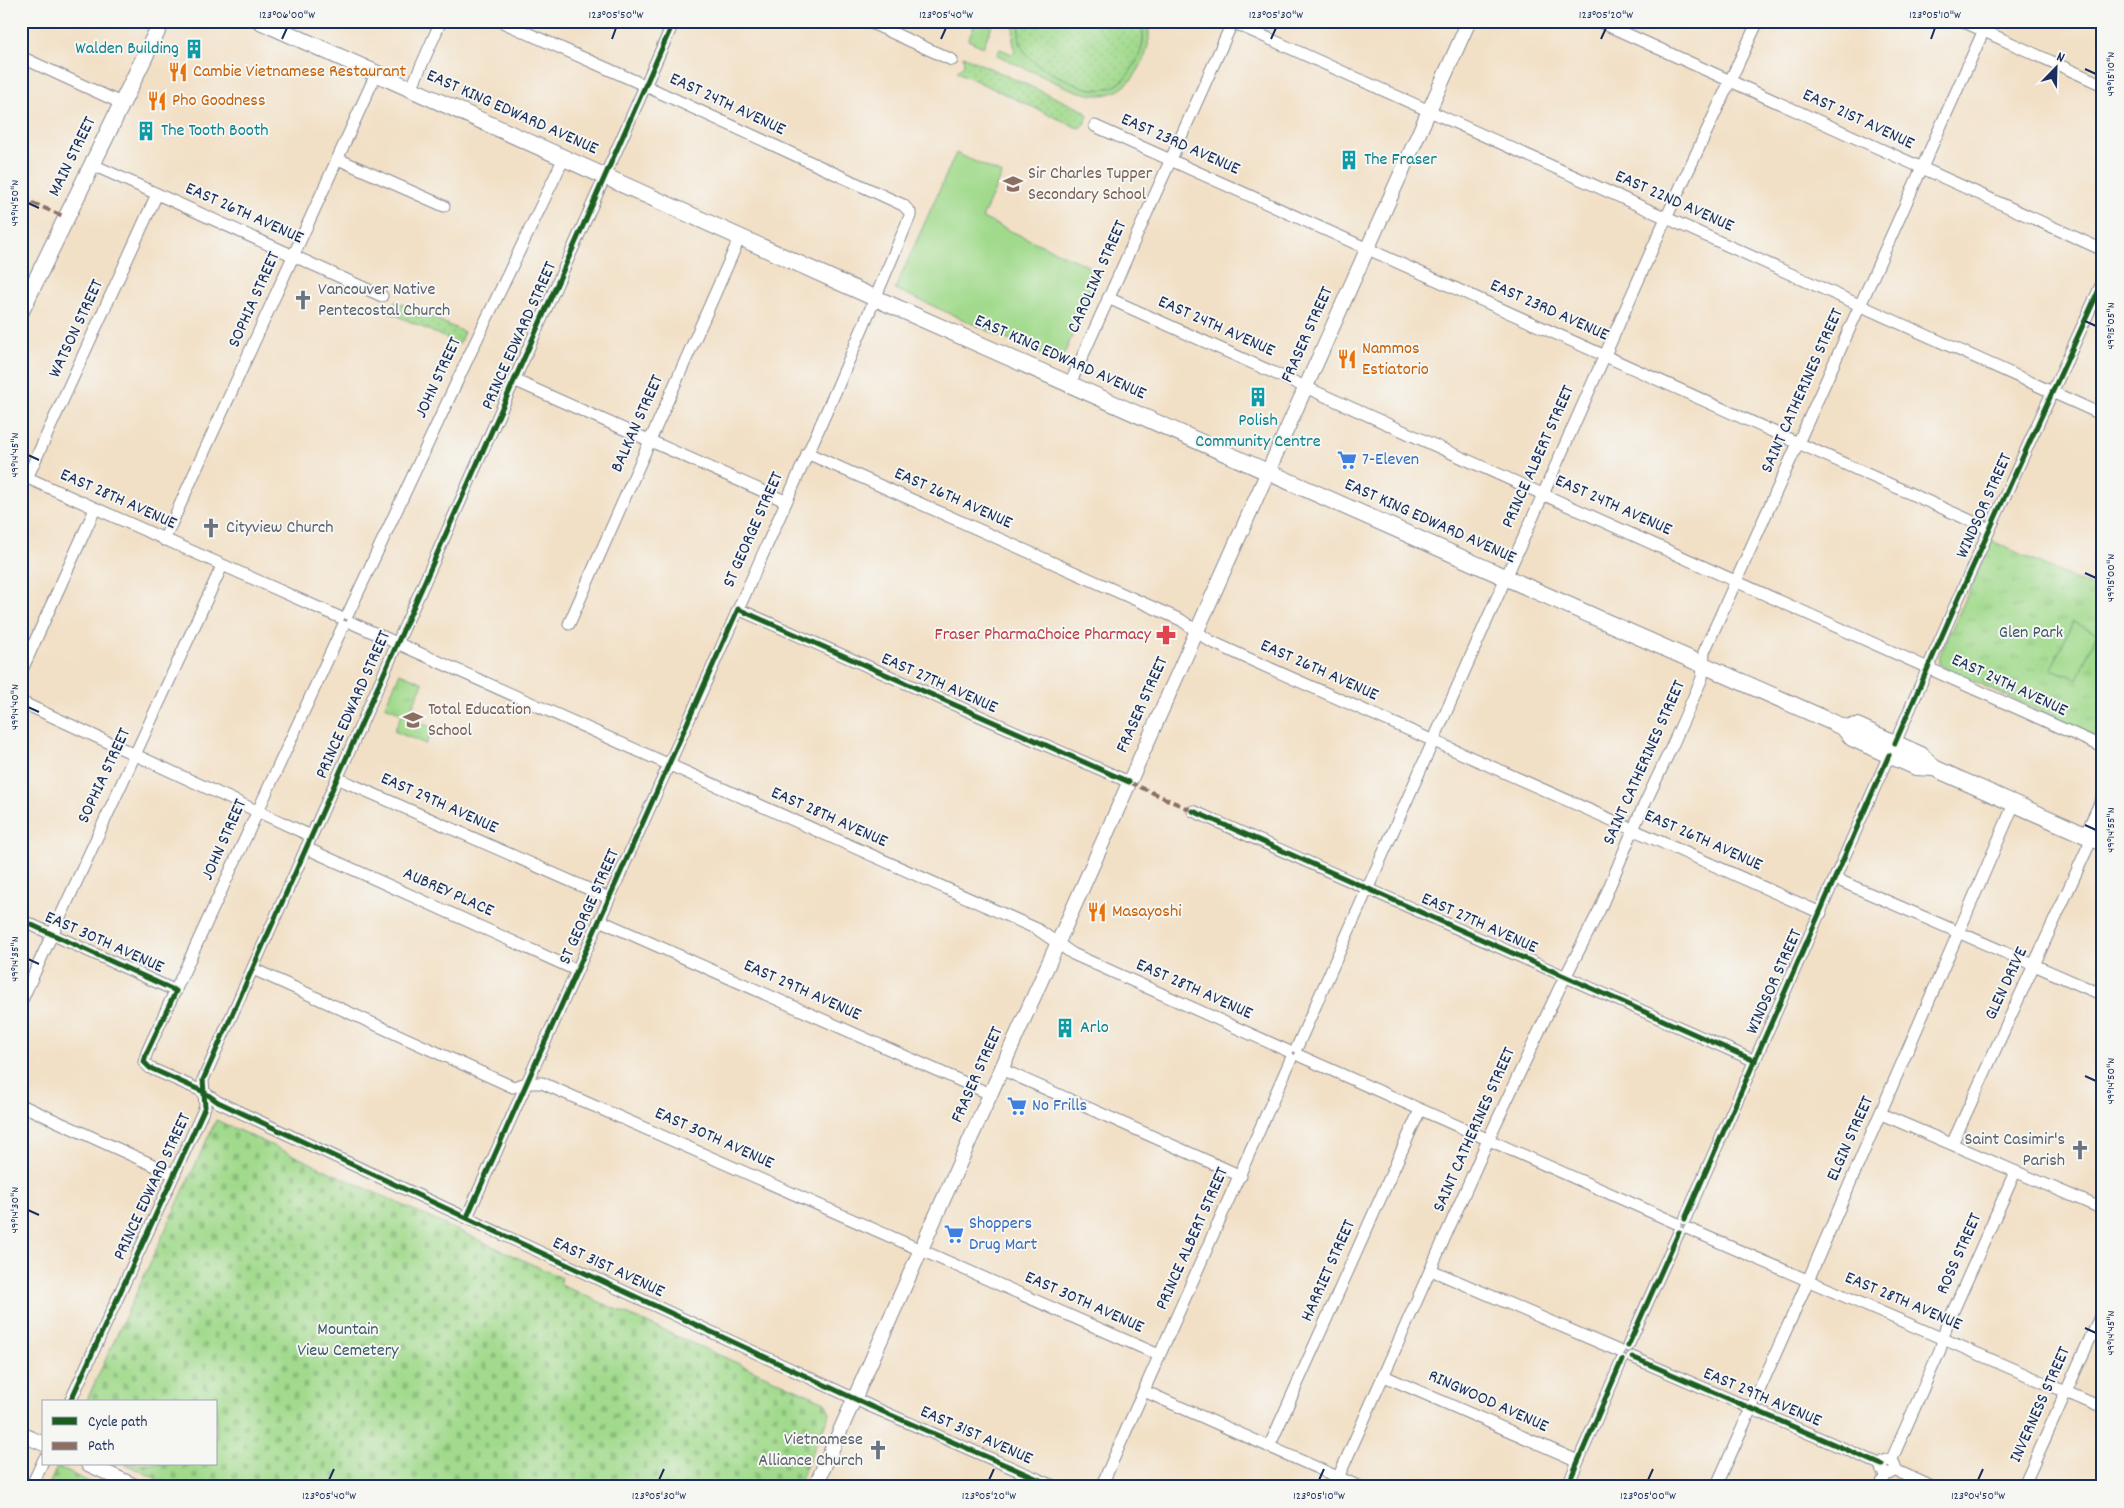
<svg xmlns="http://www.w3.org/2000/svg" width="2124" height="1508" font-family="Dekko,sans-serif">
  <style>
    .grass { fill: url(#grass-dots); stroke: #5e8475 }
    .cemetery { fill: url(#cemetery-stones); stroke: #5e8475 }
    .park { fill: url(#park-tufts); stroke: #5e8475 }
    .pitch { fill: #a1da8c; stroke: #5e8475 }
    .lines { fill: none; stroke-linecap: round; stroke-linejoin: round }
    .minor-casing { stroke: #868892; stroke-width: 13 }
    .tertiary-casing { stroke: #868892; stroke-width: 16 }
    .secondary-casing { stroke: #868892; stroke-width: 18 }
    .minor { stroke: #fff; stroke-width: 11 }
    .tertiary { stroke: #fff; stroke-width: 14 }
    .secondary { stroke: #fff; stroke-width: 16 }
    .quiet { stroke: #8d6e63; stroke-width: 4; stroke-dasharray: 8 4; stroke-linecap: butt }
    .cycleway-casing { stroke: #f6f6f2; stroke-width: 8 }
    .cycleway { stroke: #1b5e20; stroke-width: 5 }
    .ticks { fill: none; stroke: #1b2f5e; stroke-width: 2 }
    .labels { text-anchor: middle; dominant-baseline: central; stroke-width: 4; stroke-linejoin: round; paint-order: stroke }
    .culture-label { font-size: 18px; fill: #0d838f; stroke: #f6f6f2; text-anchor: start }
    .food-label { font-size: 18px; fill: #c56008; stroke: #f6f6f2; text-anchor: start }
    .street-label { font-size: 18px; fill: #1b2f5e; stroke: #f6f6f2 }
    .education-label { font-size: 18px; fill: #785e54; stroke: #f6f6f2; text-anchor: start }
    .worship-label { font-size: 18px; fill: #5b616d; stroke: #f6f6f2; text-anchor: start }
    .shop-label { font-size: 18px; fill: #366cbe; stroke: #f6f6f2; text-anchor: start }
    .park-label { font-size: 18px; fill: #3c5a6a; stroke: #f6f6f2 }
    .health-label { font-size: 18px; fill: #be3a42; stroke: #f6f6f2; text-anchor: end }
    .neatline { fill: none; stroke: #1b2f5e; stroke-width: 2 }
    .ticks-label { font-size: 12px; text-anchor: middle; fill: #1b2f5e }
  </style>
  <defs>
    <pattern id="grass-dots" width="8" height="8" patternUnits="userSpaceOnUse" patternTransform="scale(1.25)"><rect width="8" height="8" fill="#a1da8c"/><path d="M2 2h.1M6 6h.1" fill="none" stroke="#8abb7b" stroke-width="1.8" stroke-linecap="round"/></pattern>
    <pattern id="cemetery-stones" width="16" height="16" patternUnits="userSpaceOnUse" patternTransform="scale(1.25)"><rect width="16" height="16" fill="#a1da8c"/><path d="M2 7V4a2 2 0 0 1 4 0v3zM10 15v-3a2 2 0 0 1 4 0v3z" fill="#8abb7b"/></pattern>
    <pattern id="park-tufts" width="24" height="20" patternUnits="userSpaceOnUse" patternTransform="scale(1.25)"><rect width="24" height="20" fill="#a1da8c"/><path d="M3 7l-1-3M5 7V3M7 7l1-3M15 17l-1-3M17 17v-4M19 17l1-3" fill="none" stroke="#8abb7b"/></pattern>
  </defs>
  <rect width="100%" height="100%" fill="#f6f6f2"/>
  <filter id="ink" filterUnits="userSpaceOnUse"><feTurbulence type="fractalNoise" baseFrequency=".02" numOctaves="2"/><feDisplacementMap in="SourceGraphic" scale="10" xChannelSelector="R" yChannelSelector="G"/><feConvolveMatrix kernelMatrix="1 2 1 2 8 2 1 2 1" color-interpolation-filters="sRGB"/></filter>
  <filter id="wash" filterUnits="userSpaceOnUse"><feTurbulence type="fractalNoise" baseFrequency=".0096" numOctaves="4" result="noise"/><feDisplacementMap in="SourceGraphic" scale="20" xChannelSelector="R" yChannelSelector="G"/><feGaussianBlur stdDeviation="1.12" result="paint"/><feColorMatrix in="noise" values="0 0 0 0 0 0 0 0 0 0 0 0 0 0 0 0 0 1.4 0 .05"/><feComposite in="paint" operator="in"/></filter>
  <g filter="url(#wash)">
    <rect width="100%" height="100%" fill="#f2e0c6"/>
    <g class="grass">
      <path d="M1021,21H1140C1146,35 1143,49 1136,62C1129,75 1121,86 1106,89C1092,92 1080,86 1069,81C1043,70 1011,55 1021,21Z"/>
      <polygon points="963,56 1085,111 1088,116 1083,126 1078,128 957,72 964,64"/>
      <polygon points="395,301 464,332 459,344 389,312"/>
    </g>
    <g class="cemetery">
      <polygon points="216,1120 562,1278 559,1284 825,1402 830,1413 797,1487 174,1487 125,1464 216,1464 216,1402 86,1402"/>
      <polygon points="57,1467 100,1487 48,1487"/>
    </g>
    <g class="park">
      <polygon points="1990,540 2103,592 2103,740 1943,667 1939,664 1939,657 1986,554"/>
      <polygon points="400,673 423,683 408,716 385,706"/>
    </g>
    <g class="pitch">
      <polygon points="976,21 994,21 983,47 968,40"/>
      <path d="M1014,21H1021C1011,55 1043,70 1069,81C1080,86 1092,92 1106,89C1121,86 1129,75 1136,62C1143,49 1146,36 1140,21H1147C1152,37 1147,55 1139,69C1114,110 1081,94 1046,78C1030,70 1013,63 997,55L1000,49L1012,54L1015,51L1013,40Z"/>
      <polygon points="956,153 1002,174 982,218 1101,272 1060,363 895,289"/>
      <polygon points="2073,622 2097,633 2077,679 2051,669"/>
      <polygon points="402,714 433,728 426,744 394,731"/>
    </g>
  </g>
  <g filter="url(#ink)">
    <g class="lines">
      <defs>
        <g id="minor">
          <polyline points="867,21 952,60"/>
          <polyline points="1230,21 2103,415"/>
          <polyline points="1598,21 2103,250"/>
          <polyline points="1962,21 2103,85"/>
          <polyline points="21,57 121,103"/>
          <polyline points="411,89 441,21"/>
          <polyline points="1095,126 1989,529"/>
          <polyline points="338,159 444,206"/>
          <polyline points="91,164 382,296"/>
          <polyline points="1108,298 2103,747"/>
          <polyline points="516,381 785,501"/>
          <polyline points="1070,384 1233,21"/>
          <polyline points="807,453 1181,620 1210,641 1258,663 1821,913"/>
          <polyline points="21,475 339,617"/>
          <polyline points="27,478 157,194"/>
          <polyline points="164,540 376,74"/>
          <polyline points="738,609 1129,782"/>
          <polyline points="348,614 475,343 564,158"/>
          <polyline points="352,623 1037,929 1073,954 1288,1051"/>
          <polyline points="569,624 740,237"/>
          <polyline points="343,626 147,1052 144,1062 150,1068 204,1092 218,1102 870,1406 1056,1487"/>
          <polyline points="21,672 95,509"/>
          <polyline points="21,702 311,836"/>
          <polyline points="1895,743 1958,599 2103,281"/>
          <polyline points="337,778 609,898"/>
          <polyline points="1193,811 1755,1061"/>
          <polyline points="2085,836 2103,796"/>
          <polyline points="306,848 576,970"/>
          <polyline points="1836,879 2103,995"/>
          <polyline points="21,920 176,991"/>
          <polyline points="599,920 990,1094"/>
          <polyline points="253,969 513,1087 527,1083 542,1083 1159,1355"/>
          <polyline points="21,1002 222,566"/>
          <polyline points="1297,1047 1662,227 1758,21"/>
          <polyline points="1300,1056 1676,1223"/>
          <polyline points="1001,1069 1241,1176"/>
          <polyline points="21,1105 173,1174"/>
          <polyline points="1881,1114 2103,1209"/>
          <polyline points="1952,1144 2092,838"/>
          <polyline points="467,1217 837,388 910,216 910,212 903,205 635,81 500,21"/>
          <polyline points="1685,1219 1889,755"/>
          <polyline points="1689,1229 2103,1408"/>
          <polyline points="1431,1270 1619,1351"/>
          <polyline points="1628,1346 1679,1232"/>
          <polyline points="1632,1357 1882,1465"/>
          <polyline points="1384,1376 1578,1461"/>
          <polyline points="1144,1391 1360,1487"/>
          <polyline points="70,1402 205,1107 203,1080 674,21"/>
          <polyline points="1269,1447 1420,1110"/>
          <circle cx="1888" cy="1467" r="7"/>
          <polyline points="1891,1461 1940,1350 1946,1327 2015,1172"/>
          <polyline points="1895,1470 1932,1487"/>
          <polyline points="31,1487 44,1459"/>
          <polyline points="1101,1487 1291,1059"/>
          <polyline points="1334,1487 1488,1140 1559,989 1600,909 1638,818 1673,744 1702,678 1704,652 1988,21"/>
          <polyline points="1567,1487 1622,1360"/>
          <polyline points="1716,1487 1803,1292 2014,804"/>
          <polyline points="1880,1487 1886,1474"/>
          <polyline points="2023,1487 2103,1310"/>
        </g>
        <g id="tertiary">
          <polyline points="21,1434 44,1444"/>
          <polyline points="88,1464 137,1487"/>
          <polyline points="815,1487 1469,21"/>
        </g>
        <g id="secondary">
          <polyline points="260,21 866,294 1832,722 1844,728 1852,738 1889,755 1916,767 1934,768 2103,843"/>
          <polyline points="21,311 162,21"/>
          <polyline points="1844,728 1857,726 1921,755 1934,768"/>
        </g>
      </defs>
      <use href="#minor" class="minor-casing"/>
      <use href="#tertiary" class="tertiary-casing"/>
      <use href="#secondary" class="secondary-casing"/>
      <use href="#minor" class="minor"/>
      <use href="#tertiary" class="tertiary"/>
      <use href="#secondary" class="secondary"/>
      <g class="quiet">
        <polyline points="21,198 65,217"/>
        <polyline points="1129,782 1193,811"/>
      </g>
      <defs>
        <g id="cycleway">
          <polyline points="1895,743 1958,599 2103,281"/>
          <polyline points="1193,811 1755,1061"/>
          <polyline points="21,920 176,991 147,1052 144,1062 150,1068 204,1092 218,1102 870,1406 1056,1487"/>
          <polyline points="467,1217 738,609 1129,782"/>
          <polyline points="1685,1219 1889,755"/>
          <polyline points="1628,1346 1679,1232"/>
          <polyline points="1632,1357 1882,1465"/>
          <polyline points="70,1402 205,1107 203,1080 674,21"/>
          <polyline points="1567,1487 1622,1360"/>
        </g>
      </defs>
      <use href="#cycleway" class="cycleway-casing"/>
      <use href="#cycleway" class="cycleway"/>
    </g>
  </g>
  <path class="ticks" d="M282,39L287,28M612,39L616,28M941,39L946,28M1271,39L1276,28M1601,39L1606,28M1931,39L1935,28M2085,69L2096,74M28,203L39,208M2085,321L2096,326M28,455L39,460M2085,573L2096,578M28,707L39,712M2085,825L2096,830M28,959L39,964M2085,1076L2096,1081M28,1210L39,1215M2085,1328L2096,1333M329,1480L334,1469M659,1480L664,1469M989,1480L994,1469M1319,1480L1324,1469M1648,1480L1653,1469M1978,1480L1983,1469"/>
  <defs>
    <symbol id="building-bare" viewBox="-9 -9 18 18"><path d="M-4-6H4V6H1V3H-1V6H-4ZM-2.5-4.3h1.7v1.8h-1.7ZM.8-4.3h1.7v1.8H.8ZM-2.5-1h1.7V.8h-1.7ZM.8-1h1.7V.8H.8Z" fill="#0f9aa8" stroke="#f6f6f2" stroke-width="2.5" paint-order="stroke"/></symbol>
    <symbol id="restaurant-bare" viewBox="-9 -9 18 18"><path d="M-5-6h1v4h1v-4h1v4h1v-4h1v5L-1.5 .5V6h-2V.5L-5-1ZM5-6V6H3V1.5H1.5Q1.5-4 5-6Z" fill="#e8710a" stroke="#f6f6f2" stroke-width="2.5" paint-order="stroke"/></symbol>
    <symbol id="school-bare" viewBox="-9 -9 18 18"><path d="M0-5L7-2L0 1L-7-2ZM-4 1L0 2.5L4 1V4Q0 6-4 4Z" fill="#8d6e63" stroke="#f6f6f2" stroke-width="2.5" paint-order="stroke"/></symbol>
    <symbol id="church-bare" viewBox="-9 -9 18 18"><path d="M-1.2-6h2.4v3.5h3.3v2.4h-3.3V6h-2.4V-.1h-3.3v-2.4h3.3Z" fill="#6b7280" stroke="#f6f6f2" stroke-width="2.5" paint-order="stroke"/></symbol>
    <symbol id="supermarket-bare" viewBox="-9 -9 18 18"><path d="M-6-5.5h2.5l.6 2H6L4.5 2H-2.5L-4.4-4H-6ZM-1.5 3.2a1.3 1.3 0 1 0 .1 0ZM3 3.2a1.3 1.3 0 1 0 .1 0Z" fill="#3f7fe0" stroke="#f6f6f2" stroke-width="2.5" paint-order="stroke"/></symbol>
    <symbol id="pharmacy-bare" viewBox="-9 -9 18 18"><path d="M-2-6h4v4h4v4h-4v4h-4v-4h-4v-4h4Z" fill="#e0444e" stroke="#f6f6f2" stroke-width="2.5" paint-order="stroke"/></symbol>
  </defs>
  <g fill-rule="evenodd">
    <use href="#building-bare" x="180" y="35" width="28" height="28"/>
    <use href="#restaurant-bare" x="164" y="58" width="28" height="28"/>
    <use href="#restaurant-bare" x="143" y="87" width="28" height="28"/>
    <use href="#building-bare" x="132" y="117" width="28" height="28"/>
    <use href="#building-bare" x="1335" y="146" width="28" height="28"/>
    <use href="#school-bare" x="999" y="170" width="28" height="28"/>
    <use href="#church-bare" x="289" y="286" width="28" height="28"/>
    <use href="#restaurant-bare" x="1333" y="345" width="28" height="28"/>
    <use href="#building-bare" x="1244" y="383" width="28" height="28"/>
    <use href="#supermarket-bare" x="1333" y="446" width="28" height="28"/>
    <use href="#church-bare" x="197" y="514" width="28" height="28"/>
    <use href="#pharmacy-bare" x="1152" y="621" width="28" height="28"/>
    <use href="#school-bare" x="399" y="706" width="28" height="28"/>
    <use href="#restaurant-bare" x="1083" y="898" width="28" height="28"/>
    <use href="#building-bare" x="1051" y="1014" width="28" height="28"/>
    <use href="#supermarket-bare" x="1003" y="1092" width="28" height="28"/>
    <use href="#church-bare" x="2066" y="1136" width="28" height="28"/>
    <use href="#supermarket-bare" x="940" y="1220" width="28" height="28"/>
    <use href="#church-bare" x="864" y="1436" width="28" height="28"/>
  </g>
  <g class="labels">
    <g class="culture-label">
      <text x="179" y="49" text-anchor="end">Walden Building</text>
      <text x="161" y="131">The Tooth Booth</text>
      <text x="1364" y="160">The Fraser</text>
      <text x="1258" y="421" text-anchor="middle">Polish<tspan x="1258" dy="21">Community Centre</tspan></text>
      <text x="1080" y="1028">Arlo</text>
    </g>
    <g class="food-label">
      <text x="193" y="72">Cambie Vietnamese Restaurant</text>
      <text x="172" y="101">Pho Goodness</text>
      <text x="1362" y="349">Nammos<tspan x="1362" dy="21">Estiatorio</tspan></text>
      <text x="1112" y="912">Masayoshi</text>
    </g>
    <g class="street-label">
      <text transform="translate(727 105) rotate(25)">EAST 24TH AVENUE</text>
      <text transform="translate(512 113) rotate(24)">EAST KING EDWARD AVENUE</text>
      <text transform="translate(1858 120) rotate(25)">EAST 21ST AVENUE</text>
      <text transform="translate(1180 145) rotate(24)">EAST 23RD AVENUE</text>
      <text transform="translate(73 157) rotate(-64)">MAIN STREET</text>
      <text transform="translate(1674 202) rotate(24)">EAST 22ND AVENUE</text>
      <text transform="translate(244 214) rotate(24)">EAST 26TH AVENUE</text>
      <text transform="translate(1098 277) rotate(-66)">CAROLINA STREET</text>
      <text transform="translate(255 300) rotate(-66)">SOPHIA STREET</text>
      <text transform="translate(1549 311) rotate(24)">EAST 23RD AVENUE</text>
      <text transform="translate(1216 327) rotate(24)">EAST 24TH AVENUE</text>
      <text transform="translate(77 329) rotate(-65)">WATSON STREET</text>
      <text transform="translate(1308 335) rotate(-66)">FRASER STREET</text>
      <text transform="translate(520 336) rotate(-66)">PRINCE EDWARD STREET</text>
      <text transform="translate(1060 358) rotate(24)">EAST KING EDWARD AVENUE</text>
      <text transform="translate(439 378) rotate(-65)">JOHN STREET</text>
      <text transform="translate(1803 391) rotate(-66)">SAINT CATHERINES STREET</text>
      <text transform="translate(638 424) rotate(-66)">BALKAN STREET</text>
      <text transform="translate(1539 457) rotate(-66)">PRINCE ALBERT STREET</text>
      <text transform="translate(953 499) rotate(24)">EAST 26TH AVENUE</text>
      <text transform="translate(118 500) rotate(24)">EAST 28TH AVENUE</text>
      <text transform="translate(1613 506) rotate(24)">EAST 24TH AVENUE</text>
      <text transform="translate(1985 506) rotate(-66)">WINDSOR STREET</text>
      <text transform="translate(1430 522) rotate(24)">EAST KING EDWARD AVENUE</text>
      <text transform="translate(754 530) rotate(-66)">ST GEORGE STREET</text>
      <text transform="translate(1319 671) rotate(24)">EAST 26TH AVENUE</text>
      <text transform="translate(939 684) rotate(24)">EAST 27TH AVENUE</text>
      <text transform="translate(2009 686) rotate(25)">EAST 24TH AVENUE</text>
      <text transform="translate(354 705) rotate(-66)">PRINCE EDWARD STREET</text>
      <text transform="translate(1143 705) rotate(-66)">FRASER STREET</text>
      <text transform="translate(1645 763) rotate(-66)">SAINT CATHERINES STREET</text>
      <text transform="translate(105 776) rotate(-65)">SOPHIA STREET</text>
      <text transform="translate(439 804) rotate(24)">EAST 29TH AVENUE</text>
      <text transform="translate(829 818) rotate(24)">EAST 28TH AVENUE</text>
      <text transform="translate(225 840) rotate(-66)">JOHN STREET</text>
      <text transform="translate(1703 841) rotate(24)">EAST 26TH AVENUE</text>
      <text transform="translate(448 893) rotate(24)">AUBREY PLACE</text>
      <text transform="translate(590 907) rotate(-66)">ST GEORGE STREET</text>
      <text transform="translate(1479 924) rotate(24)">EAST 27TH AVENUE</text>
      <text transform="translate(104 943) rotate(24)">EAST 30TH AVENUE</text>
      <text transform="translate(1775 982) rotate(-66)">WINDSOR STREET</text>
      <text transform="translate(2007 984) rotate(-65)">GLEN DRIVE</text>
      <text transform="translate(1194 990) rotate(24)">EAST 28TH AVENUE</text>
      <text transform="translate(802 991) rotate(24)">EAST 29TH AVENUE</text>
      <text transform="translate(978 1075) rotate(-66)">FRASER STREET</text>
      <text transform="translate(1475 1130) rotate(-66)">SAINT CATHERINES STREET</text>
      <text transform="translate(714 1139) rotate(24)">EAST 30TH AVENUE</text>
      <text transform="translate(1851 1139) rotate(-66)">ELGIN STREET</text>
      <text transform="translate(153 1187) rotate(-65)">PRINCE EDWARD STREET</text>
      <text transform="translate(1193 1239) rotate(-66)">PRINCE ALBERT STREET</text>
      <text transform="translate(1960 1254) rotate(-66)">ROSS STREET</text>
      <text transform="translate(608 1268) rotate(25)">EAST 31ST AVENUE</text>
      <text transform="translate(1329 1271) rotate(-66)">HARRIET STREET</text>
      <text transform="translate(1903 1302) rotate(23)">EAST 28TH AVENUE</text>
      <text transform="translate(1084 1303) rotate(24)">EAST 30TH AVENUE</text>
      <text transform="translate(1762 1398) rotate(23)">EAST 29TH AVENUE</text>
      <text transform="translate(1488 1402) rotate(24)">RINGWOOD AVENUE</text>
      <text transform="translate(2041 1405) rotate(-66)">INVERNESS STREET</text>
      <text transform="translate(976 1436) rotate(24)">EAST 31ST AVENUE</text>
    </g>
    <g class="education-label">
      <text x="1028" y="174">Sir Charles Tupper<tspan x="1028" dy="21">Secondary School</tspan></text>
      <text x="428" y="710">Total Education<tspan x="428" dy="21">School</tspan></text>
    </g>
    <g class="worship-label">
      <text x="318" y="290">Vancouver Native<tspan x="318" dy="21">Pentecostal Church</tspan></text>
      <text x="226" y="528">Cityview Church</text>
      <text x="2065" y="1140" text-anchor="end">Saint Casimir's<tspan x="2065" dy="21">Parish</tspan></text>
      <text x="863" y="1440" text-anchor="end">Vietnamese<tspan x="863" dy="21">Alliance Church</tspan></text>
    </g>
    <g class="shop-label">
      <text x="1362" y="460">7-Eleven</text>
      <text x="1032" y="1106">No Frills</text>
      <text x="969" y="1224">Shoppers<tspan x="969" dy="21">Drug Mart</tspan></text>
    </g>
    <g class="park-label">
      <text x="2031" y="633">Glen Park</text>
      <text x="348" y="1330">Mountain<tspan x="348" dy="21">View Cemetery</tspan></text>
    </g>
    <g class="health-label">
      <text x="1151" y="635">Fraser PharmaChoice Pharmacy</text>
    </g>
  </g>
  <rect width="2124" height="1508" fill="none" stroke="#f6f6f2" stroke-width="55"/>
  <rect x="42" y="1400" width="175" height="65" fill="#f6f6f2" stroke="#9ea6b7"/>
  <rect x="52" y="1417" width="25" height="8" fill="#1b5e20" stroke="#9ea6b7"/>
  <text x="88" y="1426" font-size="15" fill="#1b2f5e">Cycle path</text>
  <rect x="52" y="1442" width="25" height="8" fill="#8d6e63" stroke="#9ea6b7"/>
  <text x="88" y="1450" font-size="15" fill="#1b2f5e">Path</text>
  <g transform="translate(2056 68) rotate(23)" stroke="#f6f6f2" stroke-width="4" paint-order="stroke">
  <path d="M0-4L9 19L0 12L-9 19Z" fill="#1b2f5e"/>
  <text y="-8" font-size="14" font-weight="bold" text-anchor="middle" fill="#1b2f5e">N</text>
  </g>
  <rect x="28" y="28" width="2068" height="1452" class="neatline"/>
  <g class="ticks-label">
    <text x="287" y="18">123°06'00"W</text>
    <text x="616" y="18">123°05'50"W</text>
    <text x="946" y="18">123°05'40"W</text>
    <text x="1276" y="18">123°05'30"W</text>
    <text x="1606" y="18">123°05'20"W</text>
    <text x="1935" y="18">123°05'10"W</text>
    <text transform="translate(2110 74) rotate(-90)" y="4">49°15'10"N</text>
    <text transform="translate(14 203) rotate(-90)" y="4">49°14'50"N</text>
    <text transform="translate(2110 326) rotate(-90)" y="4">49°15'05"N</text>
    <text transform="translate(14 455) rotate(-90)" y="4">49°14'45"N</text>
    <text transform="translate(2110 578) rotate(-90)" y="4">49°15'00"N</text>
    <text transform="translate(14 707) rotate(-90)" y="4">49°14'40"N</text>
    <text transform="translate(2110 830) rotate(-90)" y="4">49°14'55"N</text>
    <text transform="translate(14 959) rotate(-90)" y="4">49°14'35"N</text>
    <text transform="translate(2110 1081) rotate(-90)" y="4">49°14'50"N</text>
    <text transform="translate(14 1210) rotate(-90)" y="4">49°14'30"N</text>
    <text transform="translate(2110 1333) rotate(-90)" y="4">49°14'45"N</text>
    <text x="329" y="1499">123°05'40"W</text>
    <text x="659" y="1499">123°05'30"W</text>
    <text x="989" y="1499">123°05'20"W</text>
    <text x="1319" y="1499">123°05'10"W</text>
    <text x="1648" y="1499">123°05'00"W</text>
    <text x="1978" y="1499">123°04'50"W</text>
  </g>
</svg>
